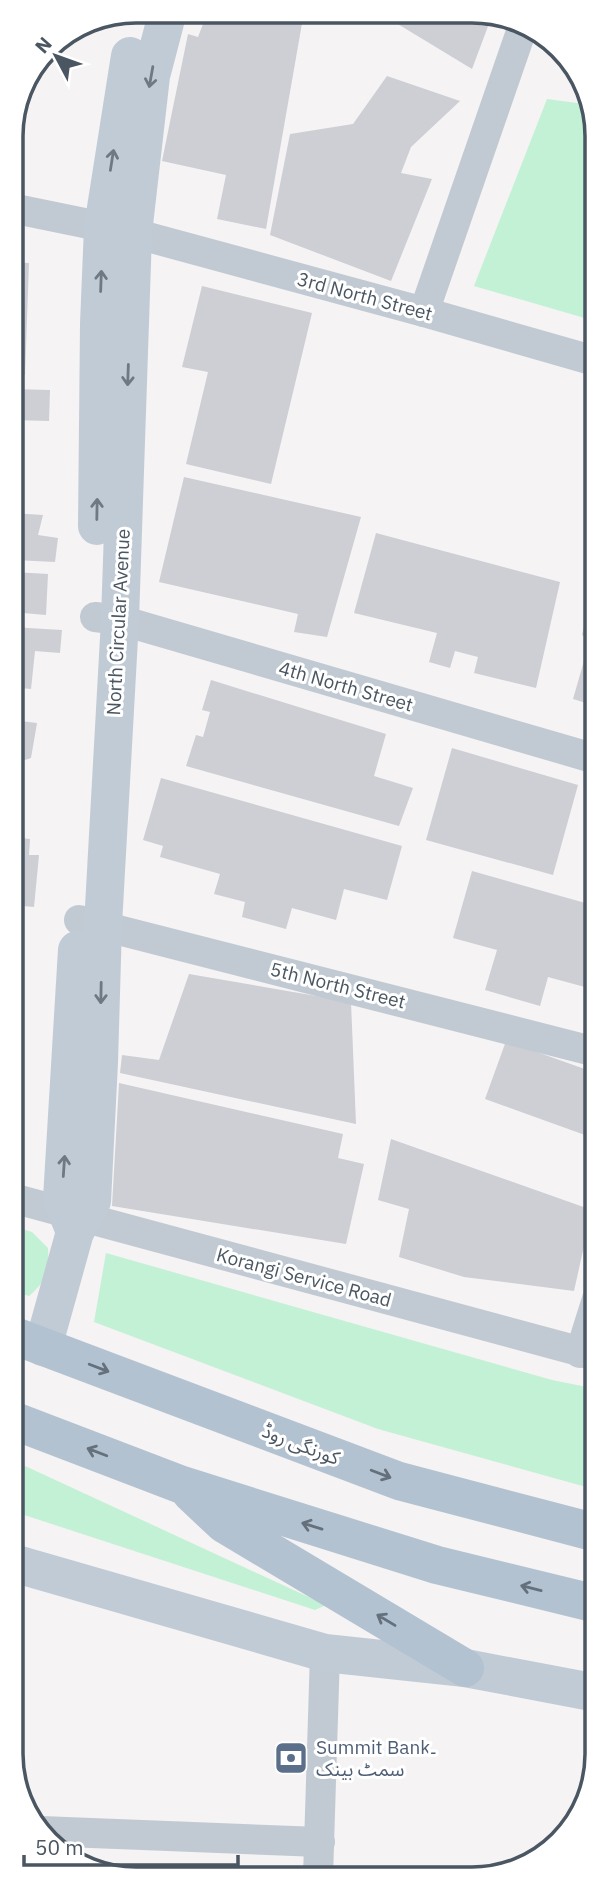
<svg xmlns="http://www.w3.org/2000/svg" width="608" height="1890" font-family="'IBM Plex Sans','Noto Sans Arabic',sans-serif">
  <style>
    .green { fill: #c3f1d5 }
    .building { fill: #cdcfd5 }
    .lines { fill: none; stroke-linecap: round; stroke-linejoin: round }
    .street { stroke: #c1cad2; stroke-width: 30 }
    .secondary { stroke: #c1cbd6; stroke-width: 38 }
    .primary { stroke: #b3c2d1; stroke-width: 38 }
    .oneway { stroke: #6e7984 }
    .oneway2 { stroke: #64717d }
    .labels { text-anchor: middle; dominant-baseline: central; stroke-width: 6; stroke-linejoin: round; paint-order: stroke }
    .street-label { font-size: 19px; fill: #4a5661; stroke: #fff }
    .service-label { font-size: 19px; fill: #4e5e75; stroke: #fff; text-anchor: start }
    .rim { fill: none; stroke: #4a5661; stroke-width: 3.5 }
  </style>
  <rect width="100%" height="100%" fill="#f5f3f3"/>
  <g class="green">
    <polygon points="547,99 592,105 595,111 595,321 474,286"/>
    <path d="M12,1226L32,1232L48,1248C49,1272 47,1280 29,1296L12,1291Z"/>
    <polygon points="106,1253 552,1380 597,1389 597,1490 378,1429 94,1322"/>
    <polygon points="12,1460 326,1605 315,1610 12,1511"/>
  </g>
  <g class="building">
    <polygon points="208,11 304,12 266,229 217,219 226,175 162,161 188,34 198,37"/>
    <polygon points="378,12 493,13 472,69"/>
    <polygon points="387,76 460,101 411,147 401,173 432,179 391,281 270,235 290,134 353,124"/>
    <polygon points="11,262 29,263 25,375 11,375"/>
    <polygon points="202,286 312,313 271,484 186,464 208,372 182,367"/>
    <polygon points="11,389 50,390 49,421 11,420"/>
    <polygon points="184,477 361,517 327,637 294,632 298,614 159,582"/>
    <polygon points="11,513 43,515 38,535 58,538 55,562 15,560 13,572 48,574 46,615 11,612"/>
    <polygon points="376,533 560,582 536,688 474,673 478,657 455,651 450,668 429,662 437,633 354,613"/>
    <polygon points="588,610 596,612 596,706 573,699 590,640 582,635"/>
    <polygon points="11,627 62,630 60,653 35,651 31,689 11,687"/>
    <polygon points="211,680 386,734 374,776 413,788 399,826 186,766 196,735 203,737 210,712 202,710"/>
    <polygon points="12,720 37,723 31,758 12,764"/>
    <polygon points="452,748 578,785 553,875 426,840"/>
    <polygon points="161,778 402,846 387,900 344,889 336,920 292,908 286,929 242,917 245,902 214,894 220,874 160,857 163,846 143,840"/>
    <polygon points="12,837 30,839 29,855 39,855 34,907 12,905"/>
    <polygon points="472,871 596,906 596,990 548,977 540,1006 485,990 497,950 453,938"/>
    <polygon points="189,974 351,1002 356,1124 120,1073 122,1055 159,1060"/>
    <polygon points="506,1041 596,1073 596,1139 485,1099"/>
    <polygon points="119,1083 343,1134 338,1158 364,1164 346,1244 112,1206"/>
    <polygon points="391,1139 592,1210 574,1291 464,1277 399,1257 409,1209 378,1200"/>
  </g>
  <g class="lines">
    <g class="street">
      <polyline points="11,208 133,233 424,312 595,361"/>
      <polyline points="424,312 523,26"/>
      <polyline points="95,617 120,620 596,759"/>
      <polyline points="79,920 596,1052"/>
      <polyline points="12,1198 597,1356"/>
      <polyline points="580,1353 597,1299"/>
      <polyline points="41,1831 320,1842"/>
      <polyline points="318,1877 325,1653"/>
    </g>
    <g class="secondary">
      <polyline points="97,526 99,324 103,227 130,56"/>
      <polyline points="75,1232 62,1199 77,950"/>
      <polyline points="43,1347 75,1232 92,1201 99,1062 103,925 120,620 133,233 151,76 168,11"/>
      <polyline points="13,1563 325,1653 465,1668 597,1693"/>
    </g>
    <g class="primary">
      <polyline points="12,1335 399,1481 597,1533"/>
      <polyline points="12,1420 182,1485 437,1565 597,1604"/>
      <polyline points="191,1493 224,1524 465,1668"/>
    </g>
  </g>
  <defs><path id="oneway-shaft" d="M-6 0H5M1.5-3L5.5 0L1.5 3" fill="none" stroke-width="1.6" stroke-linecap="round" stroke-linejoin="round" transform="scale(1.75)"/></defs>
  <g class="oneway">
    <use href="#oneway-shaft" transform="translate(151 77) rotate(100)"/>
    <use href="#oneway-shaft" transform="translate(112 160) rotate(-81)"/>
    <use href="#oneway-shaft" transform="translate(101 281) rotate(-88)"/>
    <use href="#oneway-shaft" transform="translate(128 375) rotate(92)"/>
    <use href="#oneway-shaft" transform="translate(97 509) rotate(-89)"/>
    <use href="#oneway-shaft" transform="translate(101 993) rotate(91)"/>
    <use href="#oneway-shaft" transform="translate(64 1166) rotate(-86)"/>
  </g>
  <g class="oneway2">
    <use href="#oneway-shaft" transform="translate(99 1368) rotate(21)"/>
    <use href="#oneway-shaft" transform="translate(97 1452) rotate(-159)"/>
    <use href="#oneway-shaft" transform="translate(381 1474) rotate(21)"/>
    <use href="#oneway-shaft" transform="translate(312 1526) rotate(-163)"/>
    <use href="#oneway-shaft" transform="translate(531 1588) rotate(-166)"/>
    <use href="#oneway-shaft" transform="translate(386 1620) rotate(-149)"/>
  </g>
  <defs>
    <symbol id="bank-square" viewBox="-11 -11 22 22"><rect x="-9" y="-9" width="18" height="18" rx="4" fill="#5c6f8a" stroke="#fff"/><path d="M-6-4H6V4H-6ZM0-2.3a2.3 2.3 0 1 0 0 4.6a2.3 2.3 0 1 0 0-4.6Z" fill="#fff"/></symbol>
  </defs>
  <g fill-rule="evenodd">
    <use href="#bank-square" x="272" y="1739" width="38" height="38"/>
  </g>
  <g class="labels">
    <g class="street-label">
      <text transform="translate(365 296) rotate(15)">3rd North Street</text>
      <text transform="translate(118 622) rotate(-87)">North Circular Avenue</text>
      <text transform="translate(346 686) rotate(16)">4th North Street</text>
      <text transform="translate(338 985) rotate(14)">5th North Street</text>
      <text transform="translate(304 1277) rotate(15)">Korangi Service Road</text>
      <text transform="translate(301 1444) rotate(21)">کورنگی روڈ</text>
    </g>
    <g class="service-label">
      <text x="316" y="1747">Summit Bank۔<tspan x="316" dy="22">سمٹ بینک</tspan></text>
    </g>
  </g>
  <path d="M0 0H608V1890H0ZM136 23H472A113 113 0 0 1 585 136V1754A113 113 0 0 1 472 1867H136A113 113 0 0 1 23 1754V136A113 113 0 0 1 136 23Z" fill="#fff" fill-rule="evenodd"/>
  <path class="rim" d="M136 23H472A113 113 0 0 1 585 136V1754A113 113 0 0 1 472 1867H136A113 113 0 0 1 23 1754V136A113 113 0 0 1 136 23Z"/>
  <g transform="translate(56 56) rotate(311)" stroke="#ffffff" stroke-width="5" paint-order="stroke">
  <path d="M0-5L12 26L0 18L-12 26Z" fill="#4a5661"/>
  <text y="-10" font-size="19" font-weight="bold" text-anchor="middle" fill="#4a5661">N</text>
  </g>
  <path d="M24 1855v10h214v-10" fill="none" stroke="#4a5661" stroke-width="3.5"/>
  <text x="35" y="1855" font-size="21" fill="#4a5661" stroke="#ffffff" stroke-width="5" paint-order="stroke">50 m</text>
</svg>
